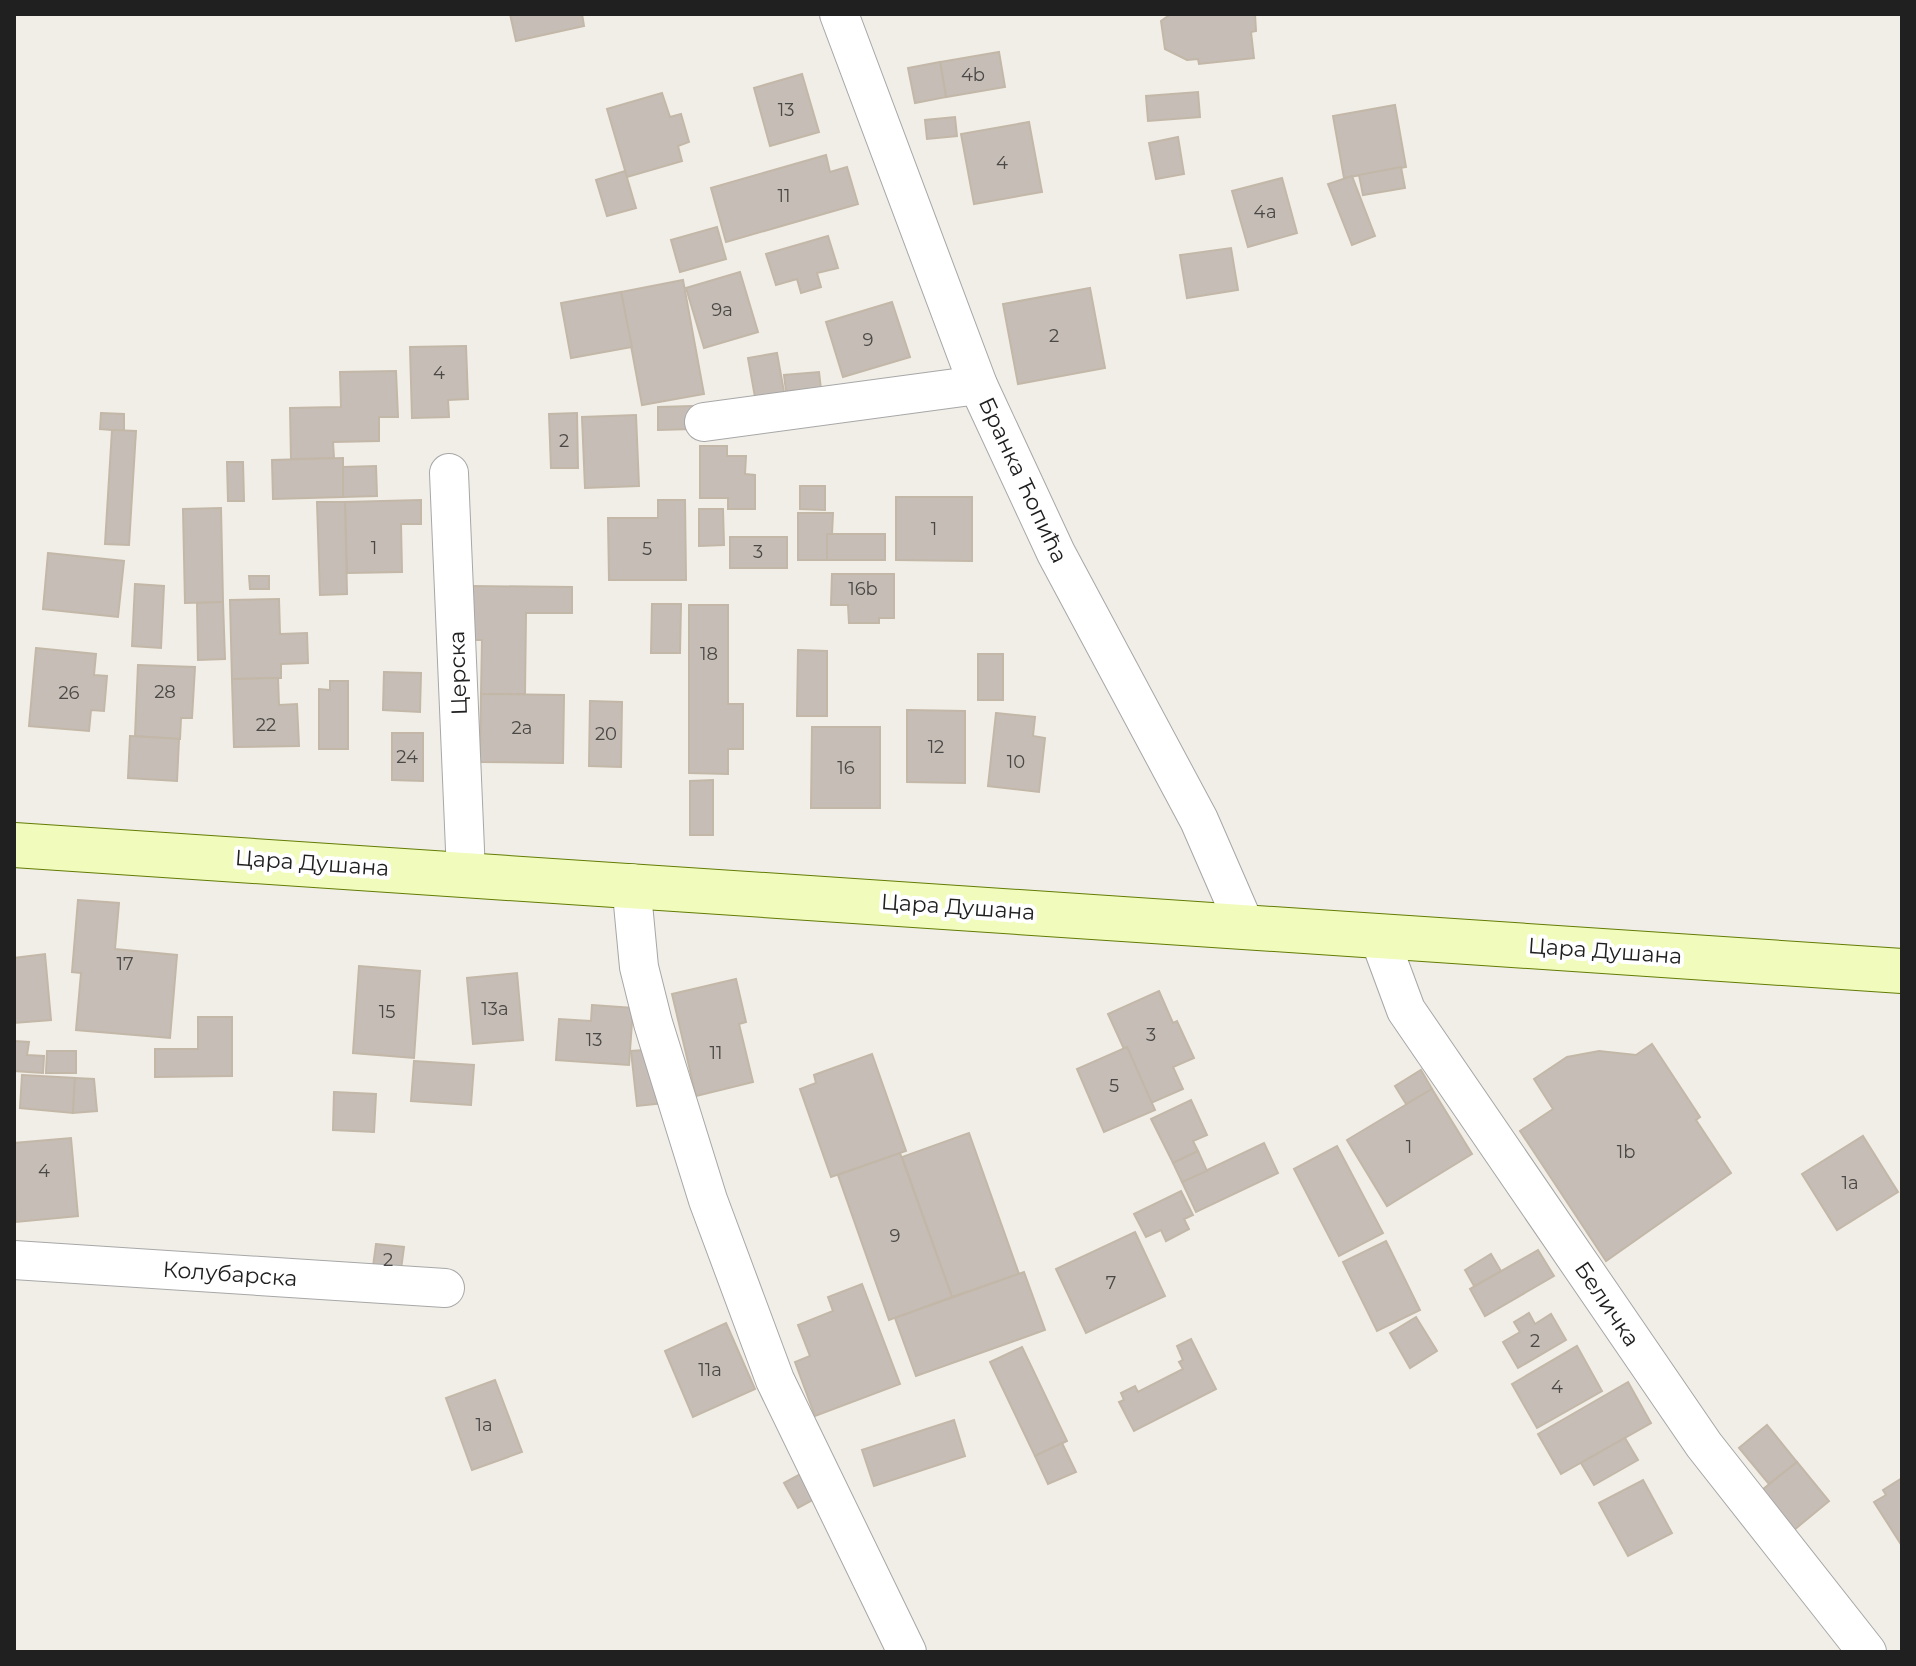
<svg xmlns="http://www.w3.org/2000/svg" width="1916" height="1666" viewBox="0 0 1916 1666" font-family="Montserrat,sans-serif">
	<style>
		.building { fill: #c6beb6; stroke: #c3b7a8; stroke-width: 2 }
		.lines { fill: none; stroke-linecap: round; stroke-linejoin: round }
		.street-casing { stroke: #a7a7a7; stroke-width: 40 }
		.secondary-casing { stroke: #627c03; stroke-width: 46 }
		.street { stroke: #fff; stroke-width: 38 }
		.secondary { stroke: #f1fbbb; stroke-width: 44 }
		.labels { text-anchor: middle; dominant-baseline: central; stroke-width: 8; stroke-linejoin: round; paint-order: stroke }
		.number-label { font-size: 18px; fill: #4a4846 }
		.street-label { font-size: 22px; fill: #202020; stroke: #fff }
	</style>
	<rect width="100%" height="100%" fill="#f1eee7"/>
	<g class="building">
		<polygon points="510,14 582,14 584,26 516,41"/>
		<polygon points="1171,14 1255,14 1256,31 1251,32 1254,58 1199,64 1198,59 1187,60 1165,49 1161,21"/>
		<polygon points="999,52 1005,87 946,97 940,62"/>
		<polygon points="940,62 946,97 915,103 908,68"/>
		<polygon points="802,74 819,132 770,146 754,88"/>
		<polygon points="1198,92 1200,117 1148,121 1146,96"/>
		<polygon points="662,93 670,117 681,114 689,142 678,146 682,161 627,177 607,109"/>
		<polygon points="1395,105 1406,167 1344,178 1333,116"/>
		<polygon points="955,117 957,136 927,139 925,120"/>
		<polygon points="1029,122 1042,192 974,204 961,134"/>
		<polygon points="1178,137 1184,174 1156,179 1149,143"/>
		<polygon points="826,155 830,172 847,167 858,204 726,242 711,188"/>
		<polygon points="1401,167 1405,188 1363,195 1359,175"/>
		<polygon points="625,171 636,208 607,216 596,180"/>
		<polygon points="1352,176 1375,236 1352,245 1328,184"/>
		<polygon points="1282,178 1297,233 1248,247 1232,191"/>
		<polygon points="717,227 726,259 680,272 671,240"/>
		<polygon points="828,236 838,268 817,273 821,287 801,293 797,279 776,285 766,254"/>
		<polygon points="1231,248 1238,290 1187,298 1180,255"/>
		<polygon points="740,272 758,332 704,348 686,288"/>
		<polygon points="683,280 704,394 642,405 621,292"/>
		<polygon points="1090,288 1105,368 1018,384 1003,304"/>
		<polygon points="621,292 632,347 571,358 561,303"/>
		<polygon points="892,302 910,357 843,377 826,322"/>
		<polygon points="466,346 468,399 448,400 449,417 412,418 410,347"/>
		<polygon points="777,353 784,392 755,397 748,358"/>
		<polygon points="396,371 398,417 379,417 379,441 333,442 334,458 291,459 290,408 341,407 340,372"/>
		<polygon points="819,372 821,389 786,391 784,375"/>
		<polygon points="692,406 693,429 658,430 658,407"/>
		<polygon points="101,413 124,414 124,431 100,429"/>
		<polygon points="577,413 578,468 551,468 549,414"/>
		<polygon points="636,415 639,486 585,488 582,417"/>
		<polygon points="112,430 136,431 129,545 105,544"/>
		<polygon points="700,446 727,446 727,456 746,456 745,474 755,475 755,509 728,509 728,498 700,498"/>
		<polygon points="343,458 343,497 273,499 272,460"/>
		<polygon points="227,462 243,462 244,501 228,501"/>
		<polygon points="376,466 377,496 343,497 343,467"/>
		<polygon points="800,486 825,486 825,510 800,509"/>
		<polygon points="896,497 972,497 972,561 896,560"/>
		<polygon points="421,500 421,524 401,524 402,572 347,573 345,502"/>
		<polygon points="658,500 685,500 686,580 609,580 608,518 658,518"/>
		<polygon points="317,502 345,502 347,594 320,595"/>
		<polygon points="221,508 223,602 185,603 183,509"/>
		<polygon points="699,509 723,509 724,545 699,546"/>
		<polygon points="798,513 833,513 832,534 827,534 827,560 798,560"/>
		<rect x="827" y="534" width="58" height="26"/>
		<rect x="730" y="537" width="57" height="31"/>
		<polygon points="48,553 124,561 118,617 43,609"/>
		<polygon points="832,574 894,574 894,618 879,618 879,623 849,623 848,605 831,605"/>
		<polygon points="249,576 269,576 269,589 250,589"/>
		<polygon points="135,584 164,586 161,648 132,646"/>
		<polygon points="471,586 572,587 572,613 526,613 525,694 481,694 482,640 471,640"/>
		<polygon points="279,599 280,634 307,633 308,663 281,664 281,678 232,679 230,600"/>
		<polygon points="223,602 225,659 198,660 197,603"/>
		<polygon points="652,604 681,604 680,653 651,653"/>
		<polygon points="689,605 728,605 728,704 743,704 743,749 728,749 728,774 689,773"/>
		<polygon points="36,648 96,654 94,675 107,676 104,711 91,710 89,731 29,726"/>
		<polygon points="798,650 827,651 827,716 797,716"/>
		<rect x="978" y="654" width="25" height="46"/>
		<polygon points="138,665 195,667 192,718 181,718 180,739 135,736"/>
		<polygon points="384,672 421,673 420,712 383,710"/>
		<polygon points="278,678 279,705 297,704 299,746 234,747 232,679"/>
		<polygon points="330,681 348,681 348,749 319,749 319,689 330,690"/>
		<polygon points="481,694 564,695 563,763 480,762"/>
		<polygon points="590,701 622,702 621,767 589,766"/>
		<polygon points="907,710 965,711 965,783 907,782"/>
		<polygon points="996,713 1035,717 1033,736 1045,738 1039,792 988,786"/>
		<polygon points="812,727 880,727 880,808 811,808"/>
		<polygon points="392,733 423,733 423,781 392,780"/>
		<polygon points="130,736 179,739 177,781 128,778"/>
		<polygon points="713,780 713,835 690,835 690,781"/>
		<polygon points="78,900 119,903 115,949 177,955 170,1038 76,1030 81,973 72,972"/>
		<polygon points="45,954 51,1020 14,1023 14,958"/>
		<polygon points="359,966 420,971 414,1058 353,1053"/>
		<polygon points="517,973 523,1040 473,1044 467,978"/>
		<polygon points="736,979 746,1022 739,1024 753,1082 696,1096 672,994"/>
		<polygon points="1159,991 1173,1023 1177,1021 1194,1058 1173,1067 1183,1089 1151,1103 1127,1047 1124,1049 1108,1014"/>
		<polygon points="592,1005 633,1008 629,1065 556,1060 559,1019 591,1021"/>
		<polygon points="198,1017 232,1017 232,1076 155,1077 155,1049 198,1049"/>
		<polygon points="14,1041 29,1042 27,1055 44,1056 43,1073 14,1071"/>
		<polygon points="1652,1044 1700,1117 1696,1120 1731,1173 1606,1261 1520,1131 1553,1109 1534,1079 1567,1057 1599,1051 1636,1055"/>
		<polygon points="1127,1047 1155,1110 1104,1132 1077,1069"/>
		<polygon points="658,1049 664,1103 637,1106 631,1051"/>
		<polygon points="47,1051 76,1051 76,1073 46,1073"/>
		<polygon points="872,1054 906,1151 831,1177 800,1089 816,1083 814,1075"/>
		<polygon points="414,1061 474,1065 471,1105 411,1101"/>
		<polygon points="1421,1070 1432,1089 1406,1104 1395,1086"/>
		<polygon points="22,1075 75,1078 73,1113 20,1108"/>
		<polygon points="75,1078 94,1079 97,1111 73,1113"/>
		<polygon points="1432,1089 1472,1154 1387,1206 1347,1140"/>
		<polygon points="334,1092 376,1094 374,1132 333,1130"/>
		<polygon points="1191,1100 1207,1135 1193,1141 1198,1151 1173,1163 1151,1119"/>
		<polygon points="969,1133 1019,1274 952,1297 902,1157"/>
		<polygon points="1863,1136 1898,1192 1837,1230 1802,1174"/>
		<polygon points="71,1138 78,1216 16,1222 14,1143"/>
		<polygon points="1264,1143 1278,1173 1196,1212 1182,1182"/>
		<polygon points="1337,1146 1383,1233 1339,1256 1294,1169"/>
		<polygon points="1198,1151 1207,1171 1182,1182 1173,1163"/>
		<polygon points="900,1153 952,1297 889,1320 838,1175"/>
		<polygon points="1181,1191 1193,1215 1184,1219 1189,1229 1166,1241 1161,1230 1146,1237 1134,1214"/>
		<polygon points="1135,1232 1165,1296 1086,1333 1056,1269"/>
		<polygon points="1386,1241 1420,1310 1377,1331 1343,1262"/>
		<polygon points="376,1244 404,1247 400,1277 372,1274"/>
		<polygon points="1538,1250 1554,1276 1485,1316 1470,1289"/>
		<polygon points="1491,1254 1501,1271 1474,1286 1465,1270"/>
		<polygon points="1024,1272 1045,1330 916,1376 895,1318"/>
		<polygon points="862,1284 900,1384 815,1416 795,1362 810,1356 798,1325 833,1311 828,1297"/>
		<polygon points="1529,1313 1535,1324 1551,1314 1566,1340 1518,1368 1503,1342 1520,1332 1514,1322"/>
		<polygon points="1416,1317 1437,1351 1410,1368 1390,1333"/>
		<polygon points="726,1323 755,1389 693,1417 665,1351"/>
		<polygon points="1191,1339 1216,1389 1134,1431 1119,1402 1124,1400 1121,1393 1135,1386 1138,1392 1183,1369 1179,1362 1183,1360 1177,1346"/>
		<polygon points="1577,1346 1602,1391 1537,1428 1512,1384"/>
		<polygon points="1022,1347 1067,1441 1035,1456 990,1362"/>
		<polygon points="495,1380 522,1452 472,1470 446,1398"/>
		<polygon points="1628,1382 1651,1423 1561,1474 1538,1434"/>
		<polygon points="954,1420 965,1456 874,1486 862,1450"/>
		<polygon points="1767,1425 1797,1462 1769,1484 1739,1448"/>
		<polygon points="1625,1438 1638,1460 1594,1485 1581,1463"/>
		<polygon points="1062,1443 1076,1472 1048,1484 1035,1456"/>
		<polygon points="1797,1462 1829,1501 1794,1530 1762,1490"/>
		<polygon points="804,1472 818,1497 798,1508 784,1483"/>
		<polygon points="1902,1478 1902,1546 1874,1502 1886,1495 1883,1490"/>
		<polygon points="1643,1480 1672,1533 1628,1556 1599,1503"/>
	</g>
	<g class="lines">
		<defs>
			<g id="street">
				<polyline points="839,14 978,385 1056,553 1199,820 1246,928"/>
				<polyline points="704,422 978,385"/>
				<polyline points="449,473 466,873"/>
				<polyline points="631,883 639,967 653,1023 708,1200 775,1380 907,1652"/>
				<polyline points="1379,937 1406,1010 1704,1445 1867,1652"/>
				<polyline points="14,1260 445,1288"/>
			</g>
			<path id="secondary" d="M14,845C644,884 1273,930 1902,971"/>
		</defs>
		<use href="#street" class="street-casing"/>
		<use href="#secondary" class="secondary-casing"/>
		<use href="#street" class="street"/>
		<use href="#secondary" class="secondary"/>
	</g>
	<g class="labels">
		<g class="number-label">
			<text x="973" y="75">4b</text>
			<text x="786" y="110">13</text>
			<text x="1002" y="163">4</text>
			<text x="784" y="196">11</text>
			<text x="1265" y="212">4a</text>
			<text x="722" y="310">9a</text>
			<text x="1054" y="336">2</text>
			<text x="868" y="340">9</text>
			<text x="439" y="373">4</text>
			<text x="564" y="441">2</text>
			<text x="934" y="529">1</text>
			<text x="374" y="548">1</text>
			<text x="647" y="549">5</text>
			<text x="758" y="552">3</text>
			<text x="863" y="589">16b</text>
			<text x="709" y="654">18</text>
			<text x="165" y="692">28</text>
			<text x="69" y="693">26</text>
			<text x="266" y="725">22</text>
			<text x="522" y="728">2a</text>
			<text x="606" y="734">20</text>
			<text x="936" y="747">12</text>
			<text x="407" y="757">24</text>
			<text x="1016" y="762">10</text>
			<text x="846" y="768">16</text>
			<text x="125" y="964">17</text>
			<text x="495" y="1009">13a</text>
			<text x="387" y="1012">15</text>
			<text x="1151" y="1035">3</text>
			<text x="594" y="1040">13</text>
			<text x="716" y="1053">11</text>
			<text x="1114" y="1086">5</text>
			<text x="1409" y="1147">1</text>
			<text x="1626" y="1152">1b</text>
			<text x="44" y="1171">4</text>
			<text x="1850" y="1183">1a</text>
			<text x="895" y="1236">9</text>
			<text x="388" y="1260">2</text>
			<text x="1111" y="1283">7</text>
			<text x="1535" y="1341">2</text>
			<text x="710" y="1370">11a</text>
			<text x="1557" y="1387">4</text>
			<text x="484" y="1425">1a</text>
		</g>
		<g class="street-label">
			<text transform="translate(1023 480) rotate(65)">Бранка Ћопића</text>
			<text transform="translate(458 673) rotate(-92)">Церска</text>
			<text transform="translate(312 863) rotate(4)">Цара Душана</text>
			<text transform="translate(958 907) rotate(4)">Цара Душана</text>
			<text transform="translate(1605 951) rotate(4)">Цара Душана</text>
			<text transform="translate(230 1274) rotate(4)">Колубарска</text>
			<text transform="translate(1607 1304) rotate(56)">Беличка</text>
		</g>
	</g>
	<rect width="1916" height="1666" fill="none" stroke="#202020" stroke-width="32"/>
</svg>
